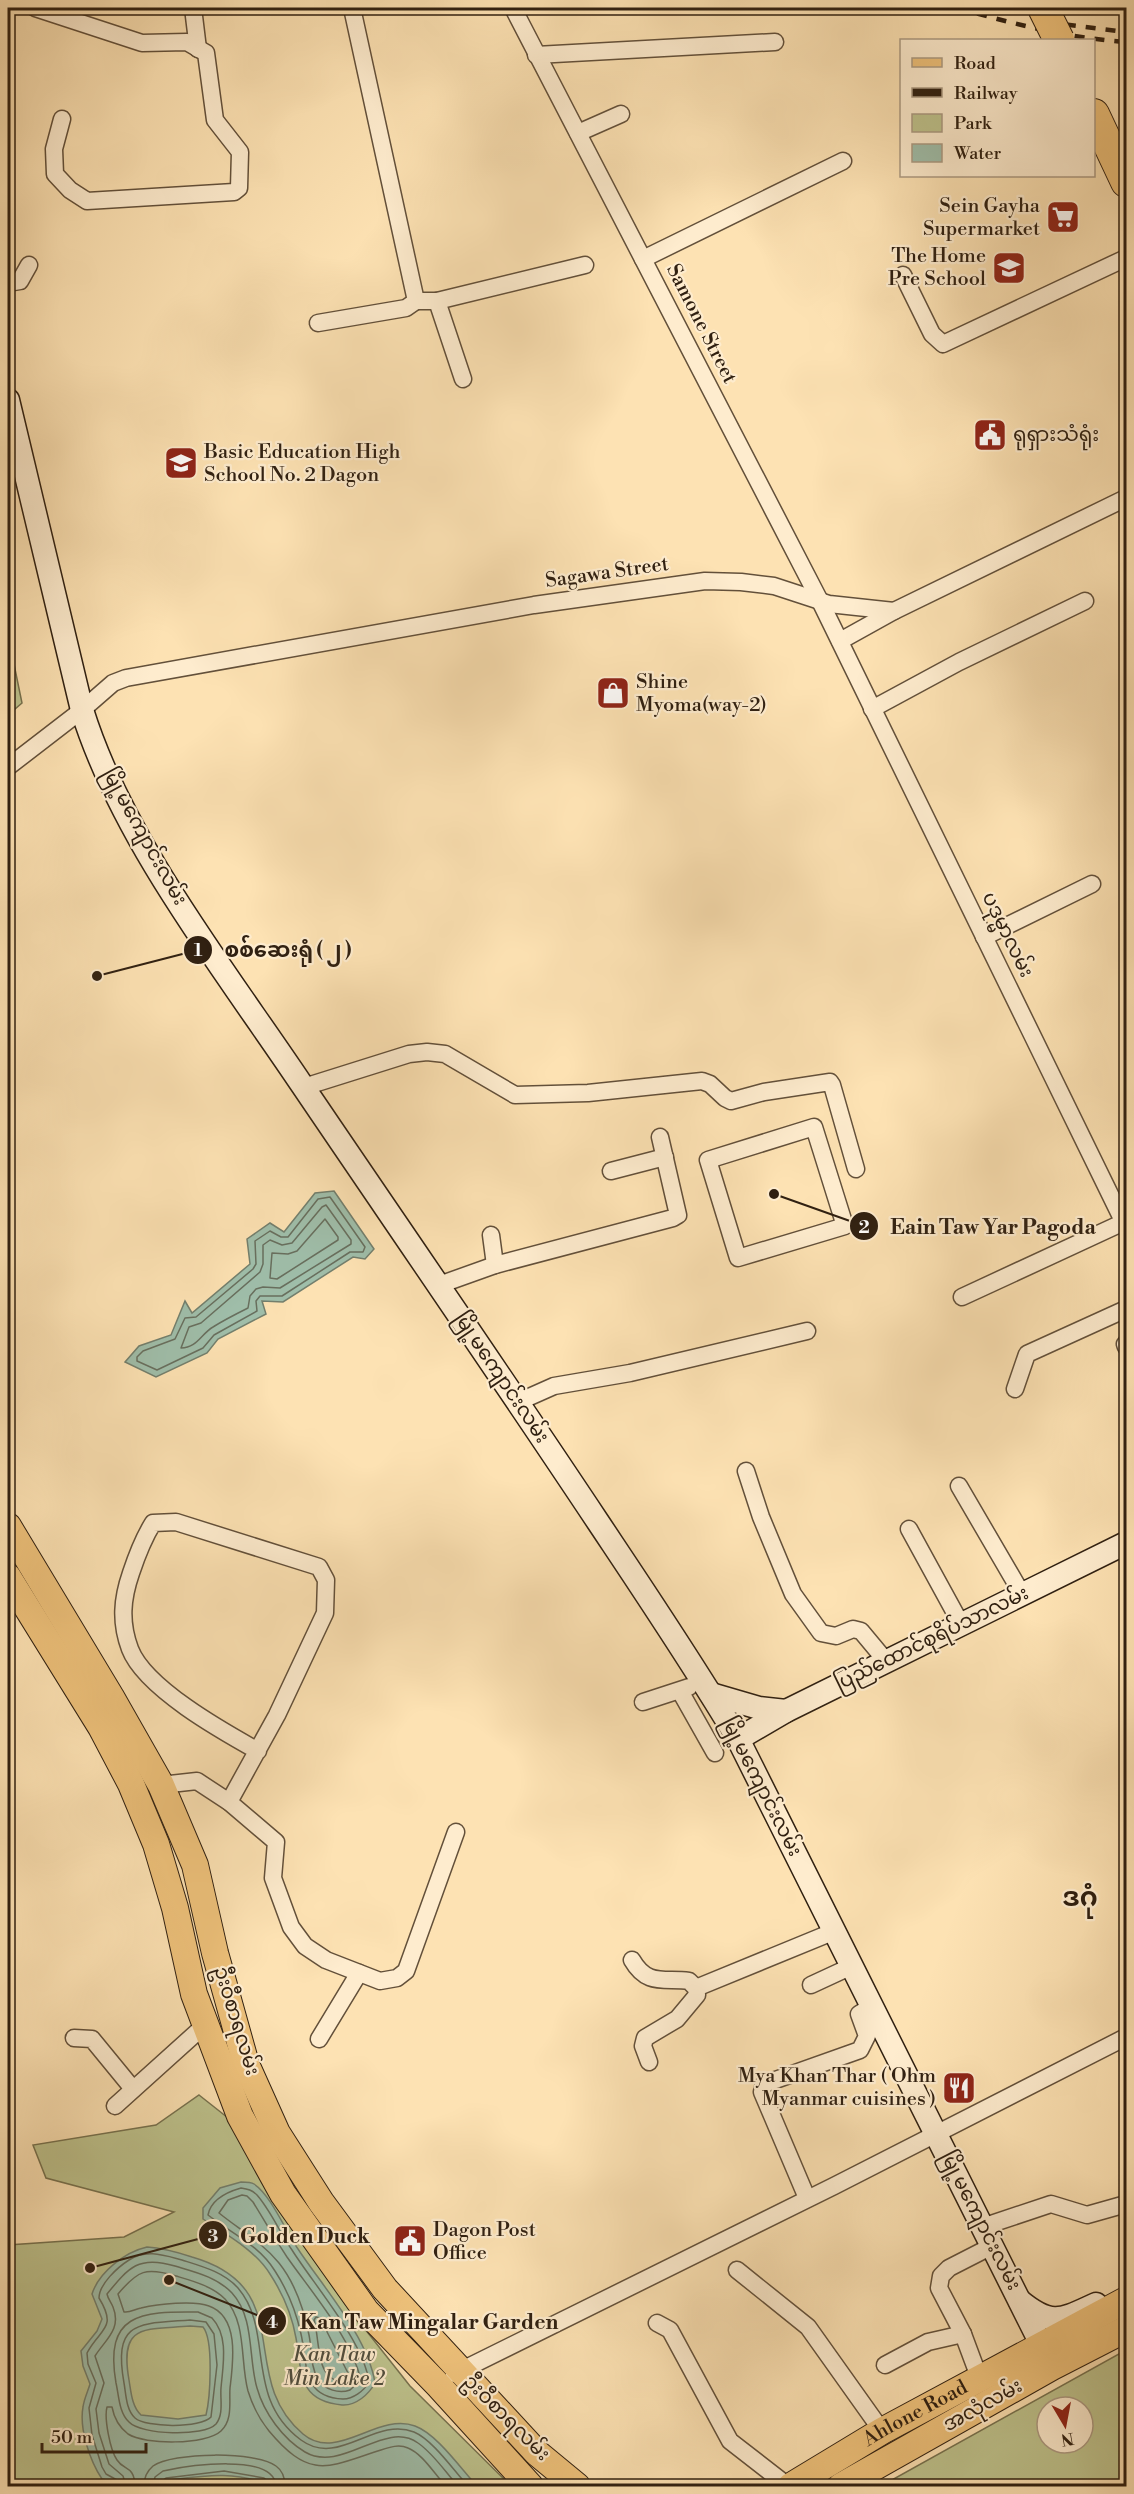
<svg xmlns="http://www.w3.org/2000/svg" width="1134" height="2494" viewBox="0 0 1134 2494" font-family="'Libre Bodoni','Noto Sans Myanmar',serif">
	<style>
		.green { fill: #bec38d; stroke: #77724f; stroke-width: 1.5; fill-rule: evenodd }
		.water { fill: #9fbeaa; stroke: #737f6d; stroke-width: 1.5; fill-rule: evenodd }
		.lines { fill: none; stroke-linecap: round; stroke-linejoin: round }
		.shore { stroke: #686f5e; stroke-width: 1.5 }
		.street-casing { stroke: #63503a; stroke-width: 19 }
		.secondary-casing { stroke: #302011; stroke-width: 25 }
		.primary-casing { stroke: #302011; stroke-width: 28 }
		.highway-casing { stroke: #302011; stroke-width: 32 }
		.street { stroke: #feecce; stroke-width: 16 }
		.secondary { stroke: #feecce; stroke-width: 22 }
		.primary { stroke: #eec17a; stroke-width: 26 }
		.highway { stroke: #eec17a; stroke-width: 30 }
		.rail { stroke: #302011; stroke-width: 4.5; stroke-dasharray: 10 10; stroke-linecap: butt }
		.highway-bridge-casing { stroke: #302011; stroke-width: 32; stroke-linecap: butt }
		.highway-bridge { stroke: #eec17a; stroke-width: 30 }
		.labels { text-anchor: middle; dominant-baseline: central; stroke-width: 4.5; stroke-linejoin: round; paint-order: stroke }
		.poi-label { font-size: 20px; fill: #302011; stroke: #feecce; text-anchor: start }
		.street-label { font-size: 20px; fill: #302011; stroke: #feecce }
		.water-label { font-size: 21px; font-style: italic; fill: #514f3f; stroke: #feecce }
		.district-label { font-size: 26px; font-weight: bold; fill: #302011; stroke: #feecce }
		.leader { fill: none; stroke: #302011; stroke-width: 2 }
		.callout-dot { fill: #302011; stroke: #feecce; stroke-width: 2 }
		.mark-label { font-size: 18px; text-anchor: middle; font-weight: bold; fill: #fff }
		.callout-label { font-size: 21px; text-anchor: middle; font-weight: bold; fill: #302011; stroke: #feecce; stroke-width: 4.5; stroke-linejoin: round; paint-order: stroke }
	</style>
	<rect width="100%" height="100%" fill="#fde2b3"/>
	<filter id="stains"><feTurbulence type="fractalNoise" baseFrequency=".00333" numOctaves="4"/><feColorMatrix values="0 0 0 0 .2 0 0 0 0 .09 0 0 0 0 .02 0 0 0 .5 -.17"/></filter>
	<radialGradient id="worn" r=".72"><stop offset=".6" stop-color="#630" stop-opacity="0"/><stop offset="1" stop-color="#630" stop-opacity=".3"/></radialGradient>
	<g class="green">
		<polygon points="8,635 22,703 8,715"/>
		<polygon points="199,2095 242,2129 353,2314 410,2386 511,2486 8,2486 8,2245 124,2237 174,2212 46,2178 33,2145 156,2125"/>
		<path d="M1126,2350V2486H881ZM1047,2407H1083V2443H1047Z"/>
	</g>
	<g class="water">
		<polygon points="334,1191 374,1249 365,1259 353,1257 283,1302 262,1301 266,1314 218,1339 207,1353 156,1377 125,1362 139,1346 171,1335 185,1301 192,1313 250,1264 247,1239 270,1223 284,1232 315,1193"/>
		<path d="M241,2182C245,2182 251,2182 254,2184C271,2195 286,2232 298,2249C323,2287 368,2337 375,2383C369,2394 356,2406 342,2405C298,2401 302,2373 296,2338C292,2315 283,2294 270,2274C255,2250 227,2235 203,2219V2208L220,2188Z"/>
		<path d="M147,2247C163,2248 177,2252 192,2257C300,2288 235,2377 303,2434C337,2463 377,2412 415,2426C437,2434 461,2469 477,2486H269C215,2459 155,2494 102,2479C90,2461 79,2429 83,2407C84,2399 88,2391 90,2384L83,2366L81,2351L97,2331L102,2319L92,2294C99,2272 125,2252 147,2247ZM190,2326L203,2327C214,2340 210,2399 206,2415L178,2419L141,2415C132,2407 131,2392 129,2380C119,2323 144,2330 190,2326Z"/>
	</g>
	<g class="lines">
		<g class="shore">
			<polygon points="330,1197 365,1247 363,1252 350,1252 282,1296 260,1296 256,1301 257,1311 214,1335 203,1348 157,1370 137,1361 137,1357 143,1351 175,1339 185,1318 196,1317 253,1269 256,1264 255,1241 270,1231 281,1237 288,1237 318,1199"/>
			<path d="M326,1205L351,1240V1244L280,1288L263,1287L256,1289L250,1296L248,1308C236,1314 224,1320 213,1327C201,1334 197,1348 181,1348L189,1327L201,1323L260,1272L263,1264V1245L270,1240L282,1245L292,1243L322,1207Z"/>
			<polygon points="325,1219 338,1237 338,1240 277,1279 270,1278 272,1253 288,1254 297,1251"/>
			<path d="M241,2188C248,2189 252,2190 257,2195C271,2211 280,2233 292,2250C314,2285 364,2342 369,2382C364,2391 353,2399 343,2399C301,2397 308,2364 301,2334C296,2311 288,2291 275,2271C259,2245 231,2233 208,2215C211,2199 227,2192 241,2188Z"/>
			<path d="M242,2195L247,2196L253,2202C264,2220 275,2239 287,2257C313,2294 350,2336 361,2380L350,2390C339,2394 325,2390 318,2379C310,2366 312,2349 309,2335C304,2310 295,2283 279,2263C262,2242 240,2230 219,2213L228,2200Z"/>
			<path d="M198,2312L212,2318C229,2336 223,2365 221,2388C220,2399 224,2414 216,2424C204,2437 141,2435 129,2422C119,2413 119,2396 116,2383C104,2314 140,2311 198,2312Z"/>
			<path d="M316,2317L320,2318L350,2377L346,2382C314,2382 321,2343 314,2320Z"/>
			<path d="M190,2320L206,2322L214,2334L217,2365L211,2417C201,2428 146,2428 135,2418C126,2410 126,2394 124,2383C113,2320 138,2324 190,2320Z"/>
			<path d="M118,2486L117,2480L106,2474L102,2467L92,2435L89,2408L96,2383L88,2364L87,2353C100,2328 118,2329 99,2298C99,2284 118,2267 129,2260C146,2249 163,2255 182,2260C201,2266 224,2272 238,2288C275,2331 243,2397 301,2440C339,2468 375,2416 414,2432C433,2440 454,2471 468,2486"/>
			<path d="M126,2486L123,2476L109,2464L99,2433L96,2409L104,2383L95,2356C105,2340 122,2329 113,2307C111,2302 108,2299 107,2294C129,2267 139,2255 175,2266C195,2272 217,2277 232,2293C255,2318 248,2358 257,2388C264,2413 283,2439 305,2452C342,2474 385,2419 418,2443C434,2454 446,2473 458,2486"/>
			<path d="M135,2486C134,2465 124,2471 117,2460C110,2450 104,2418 107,2407H112C114,2418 119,2427 128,2434C145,2445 206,2445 221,2431C233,2420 229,2402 230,2388C233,2363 240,2317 209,2306C194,2300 158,2304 141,2308C135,2309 130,2313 124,2312L118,2294C138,2270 146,2267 176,2276C193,2281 212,2286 225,2299C247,2322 240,2362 248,2391C252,2404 260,2420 269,2431C311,2481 328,2467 381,2450C390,2447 399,2444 408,2448C423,2454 435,2475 446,2486"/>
			<path d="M144,2486C144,2478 147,2471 153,2466C172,2452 257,2451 276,2466C283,2471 285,2478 285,2486"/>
			<path d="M153,2486L155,2477L163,2471C186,2466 274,2452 276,2486"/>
			<polyline points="161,2486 162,2481 166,2478 224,2471 264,2478 268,2481 269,2486"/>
		</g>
		<defs>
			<g id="street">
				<polyline points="35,8 142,43 187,42 206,53 215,120 240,152 239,188 234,192 87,201 70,190 55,174 54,149 62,119"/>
				<polyline points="193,8 198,49"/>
				<polyline points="352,8 416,301 437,301 463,379"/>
				<polyline points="513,8 820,601 1126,1227"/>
				<polyline points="536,55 775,42"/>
				<polyline points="578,133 621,114"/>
				<polyline points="643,259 843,161"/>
				<polyline points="903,275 932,334 943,344 1126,258"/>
				<polyline points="8,283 20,281 29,265"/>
				<polyline points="437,301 585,265"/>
				<polyline points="318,323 406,308 416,301"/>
				<polyline points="840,641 894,611 1126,498"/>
				<polyline points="872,709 959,662 1085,601"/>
				<polyline points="8,767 82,710 113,683 126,678 534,605 705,581 741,582 774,586 829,604 894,611"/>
				<polyline points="984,937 1092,884"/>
				<polyline points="304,1087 409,1054 427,1052 445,1054 515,1095 588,1093 702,1081 710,1084 725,1098 731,1101 764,1092 830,1082 832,1085 856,1169"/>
				<polygon points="814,1127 845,1226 738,1258 708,1160"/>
				<polyline points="611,1171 665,1157"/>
				<polyline points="491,1235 495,1265"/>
				<polyline points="439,1285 495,1265 673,1218 678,1215 660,1137"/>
				<polyline points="962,1297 1124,1222"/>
				<polyline points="1125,1344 1126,1347"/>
				<polyline points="1015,1389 1027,1354 1126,1309"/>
				<polyline points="518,1402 554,1386 630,1373 807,1331"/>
				<polyline points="746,1471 761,1517 793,1594 821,1633 836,1636 853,1629 861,1631 886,1661"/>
				<polyline points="959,1486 1022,1594"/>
				<polyline points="909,1529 961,1624"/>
				<polyline points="680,1691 715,1753"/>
				<polyline points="643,1702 689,1687"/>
				<polyline points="161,1785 197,1781 229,1802 276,1842 273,1878 291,1927 305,1946 326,1960 380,1981 397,1978 406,1971 456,1832"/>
				<path d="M229,1802L277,1715L325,1613L326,1580L319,1567L176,1522L153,1523C143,1539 137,1555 131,1573C122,1599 120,1622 130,1649C145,1688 222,1731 258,1751"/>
				<path d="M632,1960C647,1986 663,1978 689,1981L696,1988L697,1995L677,2019L645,2038L643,2046L649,2062"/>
				<polyline points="811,1985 852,1966"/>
				<polyline points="696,1988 835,1931"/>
				<polyline points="74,2038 92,2039 133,2089"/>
				<polyline points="319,2039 359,1973"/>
				<polyline points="115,2106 206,2024"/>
				<polyline points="807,2198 762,2092 764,2084 860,2050 867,2036 859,2014 872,2006"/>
				<polyline points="982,2227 1051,2204 1087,2215 1126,2204"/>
				<polyline points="737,2270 808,2327 882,2431"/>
				<polyline points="657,2323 670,2330 730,2441 788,2486"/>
				<polyline points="885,2365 928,2342 963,2334"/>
				<polyline points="454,2374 834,2186 1126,2037"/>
				<polyline points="979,2377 963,2334 939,2288 941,2276 949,2268 992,2246"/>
			</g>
			<g id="secondary">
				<path d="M8,400L82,710C123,842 225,970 302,1085C401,1231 501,1376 598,1522C646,1594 694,1665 738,1739L1049,2360"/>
				<polyline points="711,1694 759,1708 786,1711"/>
				<polyline points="738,1739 786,1711 1126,1543"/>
				<path d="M1020,2301C1052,2327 1061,2320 1096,2304"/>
			</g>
			<g id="primary">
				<polyline points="8,1526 111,1697 161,1785 195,1865 215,1953 246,2064 277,2133 321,2202 385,2289 537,2453 577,2486"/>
				<polyline points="8,1577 101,1727 131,1784 156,1844 175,1908 194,1994 240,2116 283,2194 366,2311 439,2386 530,2486"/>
				<path id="s1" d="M791,2486L882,2431L1126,2300"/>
				<polyline points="841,2486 1052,2367 1126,2329"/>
			</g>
			<polyline id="highway" points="1094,114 1126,182"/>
		</defs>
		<use href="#street" class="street-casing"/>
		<use href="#secondary" class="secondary-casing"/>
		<use href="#primary" class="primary-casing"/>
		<use href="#highway" class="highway-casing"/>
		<use href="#street" class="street"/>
		<use href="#secondary" class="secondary"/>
		<use href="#primary" class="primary"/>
		<use href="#highway" class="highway"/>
		<g class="rail">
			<path d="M958,8C1013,24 1069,38 1126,42"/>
			<polyline points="1046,22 1126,32"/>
		</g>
		<defs>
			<polyline id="highway-bridge" points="1043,8 1059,40"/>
		</defs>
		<use href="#highway-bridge" class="highway-bridge-casing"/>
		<use href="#highway-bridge" class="highway-bridge"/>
	</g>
	<defs>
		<symbol id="supermarket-square" viewBox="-11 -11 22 22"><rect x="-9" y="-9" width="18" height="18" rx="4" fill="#8f2418" stroke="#feecce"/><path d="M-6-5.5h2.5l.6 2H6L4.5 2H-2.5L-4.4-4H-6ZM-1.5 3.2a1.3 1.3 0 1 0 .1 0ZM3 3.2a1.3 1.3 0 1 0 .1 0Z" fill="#fff"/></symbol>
		<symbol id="school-square" viewBox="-11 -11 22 22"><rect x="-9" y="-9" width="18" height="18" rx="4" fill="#8f2418" stroke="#feecce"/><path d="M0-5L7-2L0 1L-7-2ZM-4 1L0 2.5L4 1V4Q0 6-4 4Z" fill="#fff"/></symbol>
		<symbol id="civic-square" viewBox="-11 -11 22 22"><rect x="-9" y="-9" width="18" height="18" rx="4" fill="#8f2418" stroke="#feecce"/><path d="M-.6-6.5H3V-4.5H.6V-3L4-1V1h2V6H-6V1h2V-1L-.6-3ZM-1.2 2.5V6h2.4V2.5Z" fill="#fff"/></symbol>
		<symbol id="shop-square" viewBox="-11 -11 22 22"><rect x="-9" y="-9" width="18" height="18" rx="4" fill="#8f2418" stroke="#feecce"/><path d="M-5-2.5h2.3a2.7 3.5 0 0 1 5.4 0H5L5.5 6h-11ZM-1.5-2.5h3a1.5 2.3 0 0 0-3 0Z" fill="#fff"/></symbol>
		<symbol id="restaurant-square" viewBox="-11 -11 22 22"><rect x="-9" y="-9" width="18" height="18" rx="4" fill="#8f2418" stroke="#feecce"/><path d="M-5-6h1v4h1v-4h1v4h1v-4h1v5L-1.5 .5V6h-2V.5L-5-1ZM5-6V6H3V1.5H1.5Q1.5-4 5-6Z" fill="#fff"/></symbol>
	</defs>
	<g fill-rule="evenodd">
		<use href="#supermarket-square" x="1044" y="198" width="38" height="38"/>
		<use href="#school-square" x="990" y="249" width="38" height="38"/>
		<use href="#civic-square" x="971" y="416" width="38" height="38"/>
		<use href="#school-square" x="162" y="444" width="38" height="38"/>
		<use href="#shop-square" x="594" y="674" width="38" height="38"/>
		<use href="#restaurant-square" x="940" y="2069" width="38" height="38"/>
		<use href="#civic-square" x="391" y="2222" width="38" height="38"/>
	</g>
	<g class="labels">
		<g class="poi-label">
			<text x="1040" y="206" text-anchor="end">Sein Gayha<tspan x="1040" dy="23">Supermarket</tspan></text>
			<text x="986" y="256" text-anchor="end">The Home<tspan x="986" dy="23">Pre School</tspan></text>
			<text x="1013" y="435">ရုရှားသံရုံး</text>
			<text x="204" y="452">Basic Education High<tspan x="204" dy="23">School No. 2 Dagon</tspan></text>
			<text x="636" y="682">Shine<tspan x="636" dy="23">Myoma(way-2)</tspan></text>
			<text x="936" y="2076" text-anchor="end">Mya Khan Thar ( Ohm<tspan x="936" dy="23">Myanmar cuisines )</tspan></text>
			<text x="433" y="2230">Dagon Post<tspan x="433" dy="23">Office</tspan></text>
		</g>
		<g class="street-label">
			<text transform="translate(701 324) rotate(63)">Samone Street</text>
			<text transform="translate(607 573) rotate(-8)">Sagawa Street</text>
			<text transform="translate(144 837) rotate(61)">မြို့မကျောင်းလမ်း</text>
			<text transform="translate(1007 935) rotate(64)">ပဒုမ္မာလမ်း</text>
			<text transform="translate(501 1378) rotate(56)">မြို့မကျောင်းလမ်း</text>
			<text transform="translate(932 1639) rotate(-26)">ပြည်ထောင်စုရိပ်သာလမ်း</text>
			<text transform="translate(761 1787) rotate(63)">မြို့မကျောင်းလမ်း</text>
			<text transform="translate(236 2021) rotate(73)">ဦးဝီစာရလမ်း</text>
			<text transform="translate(980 2221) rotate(63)">မြို့မကျောင်းလမ်း</text>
			<text transform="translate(983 2406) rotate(-29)">အလုံလမ်း</text>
			<text stroke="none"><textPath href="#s1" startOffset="144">Ahlone Road</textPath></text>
			<text transform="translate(506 2418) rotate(45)">ဦးဝီစာရလမ်း</text>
		</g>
		<g class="water-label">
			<text x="334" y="2355">Kan Taw<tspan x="334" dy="24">Min Lake 2</tspan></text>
		</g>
		<g class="district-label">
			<text x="1080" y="1898">ဒဂုံ</text>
		</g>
	</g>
	<path class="leader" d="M97 976L198 950M774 1194L864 1226M90 2268L213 2235M169 2280L272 2321"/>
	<g class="callout-dot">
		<circle cx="97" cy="976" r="6"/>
		<circle cx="774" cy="1194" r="6"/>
		<circle cx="90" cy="2268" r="6"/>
		<circle cx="169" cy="2280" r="6"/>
		<circle cx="198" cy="950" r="15"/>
		<circle cx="864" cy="1226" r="15"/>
		<circle cx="213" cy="2235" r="15"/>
		<circle cx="272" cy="2321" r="15"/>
	</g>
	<g class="mark-label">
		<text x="198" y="956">1</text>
		<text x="864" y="1233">2</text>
		<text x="213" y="2242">3</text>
		<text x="272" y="2328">4</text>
	</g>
	<g class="callout-label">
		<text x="288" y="957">စစ်ဆေးရုံ ( ၂ )</text>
		<text x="993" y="1234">Eain Taw Yar Pagoda</text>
		<text x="305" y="2243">Golden Duck</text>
		<text x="429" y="2329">Kan Taw Mingalar Garden</text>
	</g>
	<rect width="1134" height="2494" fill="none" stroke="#fde2b3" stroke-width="30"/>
	<rect x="9" y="9" width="1116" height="2476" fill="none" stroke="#302011" stroke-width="3"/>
	<rect x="15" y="15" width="1104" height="2464" fill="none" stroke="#302011" stroke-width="1.5"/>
	<rect x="900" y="39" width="195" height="138" fill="#feecce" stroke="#ac9a82" stroke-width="1.5"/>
	<rect x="912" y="58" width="30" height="9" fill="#eec17a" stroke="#ac9a82" stroke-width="1.5"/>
	<text x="954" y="69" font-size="18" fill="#302011">Road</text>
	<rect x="912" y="88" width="30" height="9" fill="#302011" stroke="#ac9a82" stroke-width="1.5"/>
	<text x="954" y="99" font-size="18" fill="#302011">Railway</text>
	<rect x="912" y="114" width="30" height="18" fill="#bec38d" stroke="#ac9a82" stroke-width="1.5"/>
	<text x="954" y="129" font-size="18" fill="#302011">Park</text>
	<rect x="912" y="144" width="30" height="18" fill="#9fbeaa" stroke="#ac9a82" stroke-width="1.5"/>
	<text x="954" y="159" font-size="18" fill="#302011">Water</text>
	<g transform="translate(1065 2425) rotate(170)"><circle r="28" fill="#feecce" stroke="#ac9a82" stroke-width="1.5"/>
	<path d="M0-4.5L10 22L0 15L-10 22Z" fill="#8f2418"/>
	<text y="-9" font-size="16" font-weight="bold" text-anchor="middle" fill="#302011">N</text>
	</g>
	<path d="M42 2443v9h104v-9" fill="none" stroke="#302011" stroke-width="3"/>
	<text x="51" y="2443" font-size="18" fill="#302011" stroke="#feecce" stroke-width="4.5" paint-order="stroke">50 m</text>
	<rect width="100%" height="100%" filter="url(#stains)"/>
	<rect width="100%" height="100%" fill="url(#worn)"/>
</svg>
